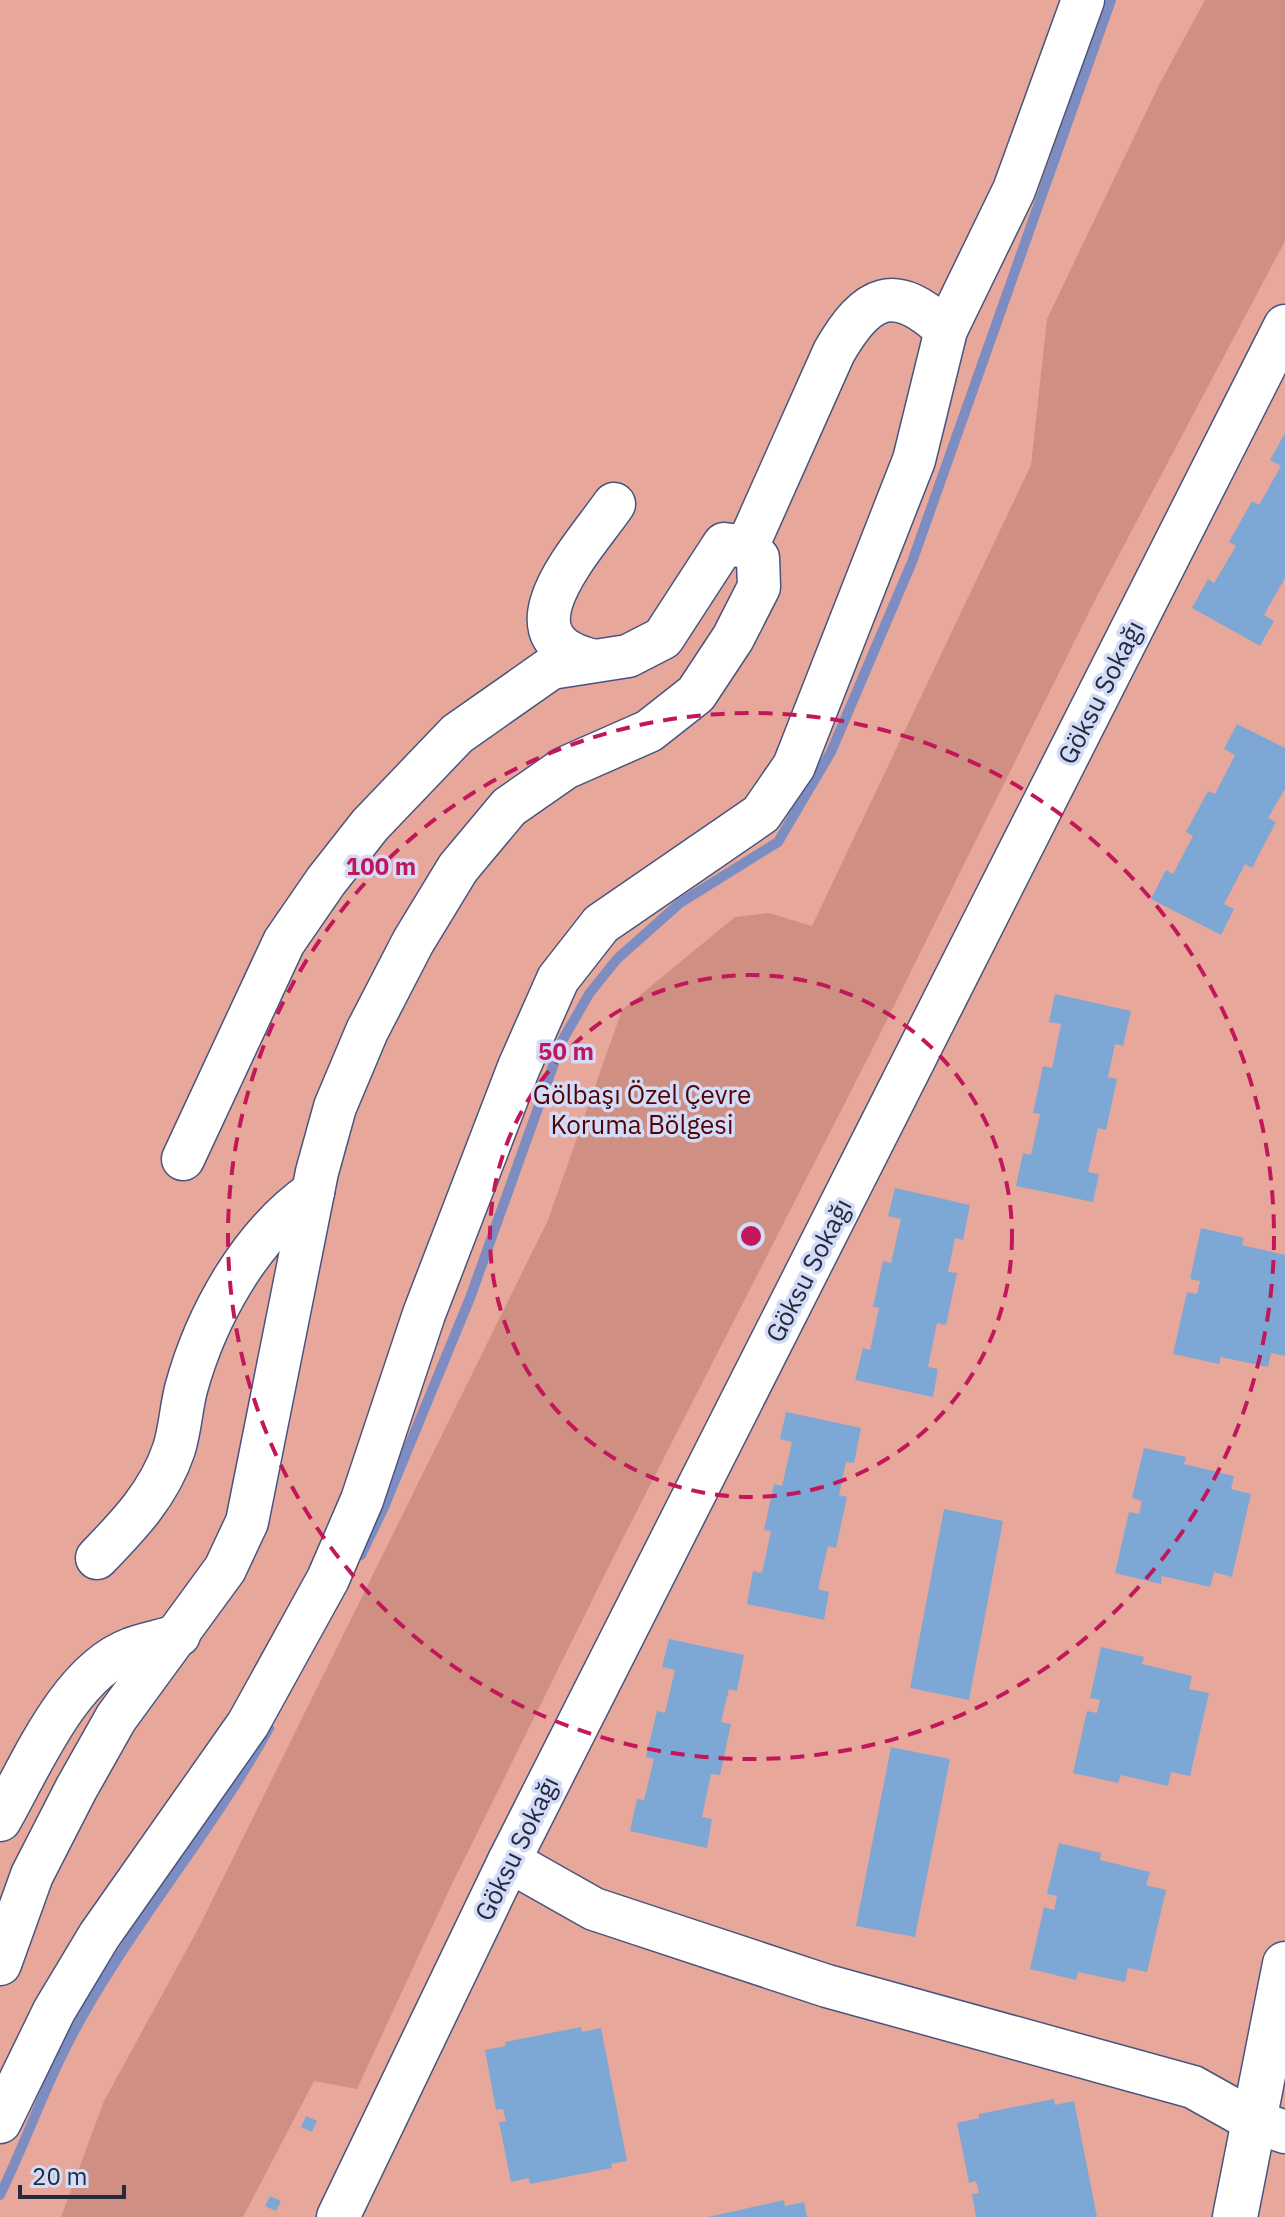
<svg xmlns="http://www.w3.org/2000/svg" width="1285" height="2217" viewBox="0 0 1285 2217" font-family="'IBM Plex Sans',sans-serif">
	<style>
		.green { fill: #e7a89b }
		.forest { fill: #d08f83 }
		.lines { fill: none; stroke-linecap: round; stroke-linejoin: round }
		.stream { stroke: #7d8dc2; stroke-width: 10 }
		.building { fill: #7da7d5 }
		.minor-casing { stroke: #49557e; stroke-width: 45 }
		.tertiary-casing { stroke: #49557e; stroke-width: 47 }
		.minor { stroke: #fff; stroke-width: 42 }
		.tertiary { stroke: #fff; stroke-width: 44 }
		.ring { fill: none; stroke: #c2185b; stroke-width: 4; stroke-dasharray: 14 10 }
		.labels { text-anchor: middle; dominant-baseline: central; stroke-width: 7; stroke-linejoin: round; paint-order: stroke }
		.street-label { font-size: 26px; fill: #252a3d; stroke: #d2dbf8 }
		.park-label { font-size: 26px; fill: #530400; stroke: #d2dbf8 }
		.centre { fill: #c2185b; stroke: #d2dbf8; stroke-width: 4 }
		.ring-label { font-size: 24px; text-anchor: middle; font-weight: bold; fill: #c2185b; stroke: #d2dbf8; stroke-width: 7; stroke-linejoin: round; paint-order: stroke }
	</style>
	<rect width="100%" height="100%" fill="#becdfd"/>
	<rect class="green" x="0" y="0" width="1285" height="2217"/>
	<polygon class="forest" points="1205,0 1285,0 1285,241 1094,602 876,1042 616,1552 450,1888 357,2089 314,2081 243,2217 61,2217 104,2101 198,1929 548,1220 622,1010 735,917 769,913 812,926 1031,465 1047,319 1160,83"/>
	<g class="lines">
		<g class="stream">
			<polyline points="361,1555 384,1507 470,1298 562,1041 589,994 617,959 680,903 778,842 831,752 912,562 1111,0"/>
			<path d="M0,2195C24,2146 42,2094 67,2045C124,1933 209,1838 269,1728"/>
		</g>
	</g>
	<g class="building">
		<polygon points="1285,433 1285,578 1264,615 1274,621 1260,646 1192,608 1208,579 1214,583 1236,546 1229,542 1252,501 1259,505 1281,466 1270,460"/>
		<polygon points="1237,724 1285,748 1285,789 1268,818 1276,822 1252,868 1245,864 1224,904 1234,909 1221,935 1151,899 1166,870 1173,874 1193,836 1186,832 1208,791 1215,794 1235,755 1224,749"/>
		<polygon points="1055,994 1131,1011 1123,1046 1115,1044 1108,1077 1117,1079 1106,1130 1098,1128 1088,1172 1099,1174 1093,1202 1016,1186 1023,1153 1031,1155 1040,1114 1033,1113 1043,1066 1052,1068 1061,1024 1049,1022"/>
		<polygon points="895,1188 970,1205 963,1240 955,1238 948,1272 957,1273 946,1325 937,1323 928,1367 938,1369 933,1397 855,1380 863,1348 870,1350 879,1308 873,1307 883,1261 891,1263 901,1219 888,1216"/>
		<polygon points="1201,1228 1244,1238 1242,1245 1285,1255 1285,1356 1271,1353 1268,1367 1221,1357 1219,1364 1173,1354 1187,1292 1197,1294 1200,1281 1190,1279"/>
		<polygon points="786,1412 861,1428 854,1463 846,1462 839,1495 847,1497 836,1548 828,1546 818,1589 829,1592 824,1620 747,1604 753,1571 762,1573 771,1531 764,1530 774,1484 782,1486 792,1442 780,1439"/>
		<polygon points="1144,1448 1186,1457 1184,1464 1234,1476 1231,1489 1251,1494 1232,1577 1214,1572 1210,1587 1162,1576 1161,1584 1115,1573 1129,1512 1139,1514 1142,1501 1132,1498"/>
		<polygon points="944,1509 1003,1521 969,1700 910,1688"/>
		<polygon points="669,1639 744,1655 737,1691 729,1689 721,1722 731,1724 720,1775 711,1774 702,1817 712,1819 707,1848 630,1831 637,1799 644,1800 654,1759 646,1757 657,1711 665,1713 675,1670 662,1667"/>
		<polygon points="1101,1647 1144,1657 1142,1664 1192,1676 1189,1689 1209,1693 1190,1776 1171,1772 1168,1786 1121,1775 1118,1783 1073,1773 1087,1711 1097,1713 1100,1700 1090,1698"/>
		<polygon points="891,1747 950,1759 915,1937 856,1926"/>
		<polygon points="1059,1843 1101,1853 1100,1860 1150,1872 1146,1885 1166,1890 1147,1972 1128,1968 1125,1982 1078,1972 1076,1980 1030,1969 1044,1907 1054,1910 1057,1896 1047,1894"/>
		<polygon points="581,2027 582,2032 601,2028 627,2161 611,2164 612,2168 530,2184 529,2178 511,2182 499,2122 506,2121 503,2109 496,2110 485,2050 506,2046 505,2042"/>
		<polygon points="1054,2099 1055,2105 1074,2101 1097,2217 976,2217 972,2194 979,2193 976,2181 969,2183 957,2123 979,2118 979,2114"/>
		<polygon points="306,2116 317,2121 312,2132 301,2127"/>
		<polygon points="270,2196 281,2201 276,2211 265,2206"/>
		<polygon points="784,2200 785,2206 804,2202 807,2217 708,2217"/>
	</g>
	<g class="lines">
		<defs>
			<g id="minor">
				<path d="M747,547L834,352C867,295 894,281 946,330"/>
				<path d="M591,660C498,637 583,549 614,504"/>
				<path d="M97,1558C129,1525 159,1494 174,1449C180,1430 181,1409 186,1389C206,1316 250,1236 313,1192"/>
				<path d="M0,1820C31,1766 69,1672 131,1649C146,1643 163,1641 179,1635"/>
				<polyline points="509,1861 594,1909 827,1986 1193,2087 1252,2120 1285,2132"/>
				<polyline points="0,1964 32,1875 76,1789 116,1718 225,1569 247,1522 317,1172 335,1107 367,1031 413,942 458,868 509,807 565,768 649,731 696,694 733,638 759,587 758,558 747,547 724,544 663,638 628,656 551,668 457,734 370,825 326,881 284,942 183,1159"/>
				<polyline points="0,2122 54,2011 99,1936 248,1724 328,1579 362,1500 424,1314 519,1067 558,979 601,924 761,814 794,766 914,460 946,330 1014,190 1083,0"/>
				<polyline points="338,2217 509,1861 1285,326"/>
			</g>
			<polyline id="tertiary" points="1235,2217 1285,1964"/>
		</defs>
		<use href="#minor" class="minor-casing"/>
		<use href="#tertiary" class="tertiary-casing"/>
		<use href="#minor" class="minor"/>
		<use href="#tertiary" class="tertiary"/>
	</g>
	<g class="ring">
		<circle cx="751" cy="1236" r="261"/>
		<circle cx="751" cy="1236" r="523"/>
	</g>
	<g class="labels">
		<g class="street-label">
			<text transform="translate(1100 692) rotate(-63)">Göksu Sokağı</text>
			<text transform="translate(808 1270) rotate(-63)">Göksu Sokağı</text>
			<text transform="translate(516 1848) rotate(-64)">Göksu Sokağı</text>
		</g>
		<g class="park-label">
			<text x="642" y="1094">Gölbaşı Özel Çevre<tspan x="642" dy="30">Koruma Bölgesi</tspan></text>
		</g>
	</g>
	<circle cx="751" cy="1236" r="12" class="centre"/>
	<g class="ring-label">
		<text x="381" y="875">100 m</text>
		<text x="566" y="1060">50 m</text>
	</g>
	<path d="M20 2185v12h104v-12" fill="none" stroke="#252a3d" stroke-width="4"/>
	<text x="32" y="2185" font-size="24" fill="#252a3d" stroke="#d2dbf8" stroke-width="6" paint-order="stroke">20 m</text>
</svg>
